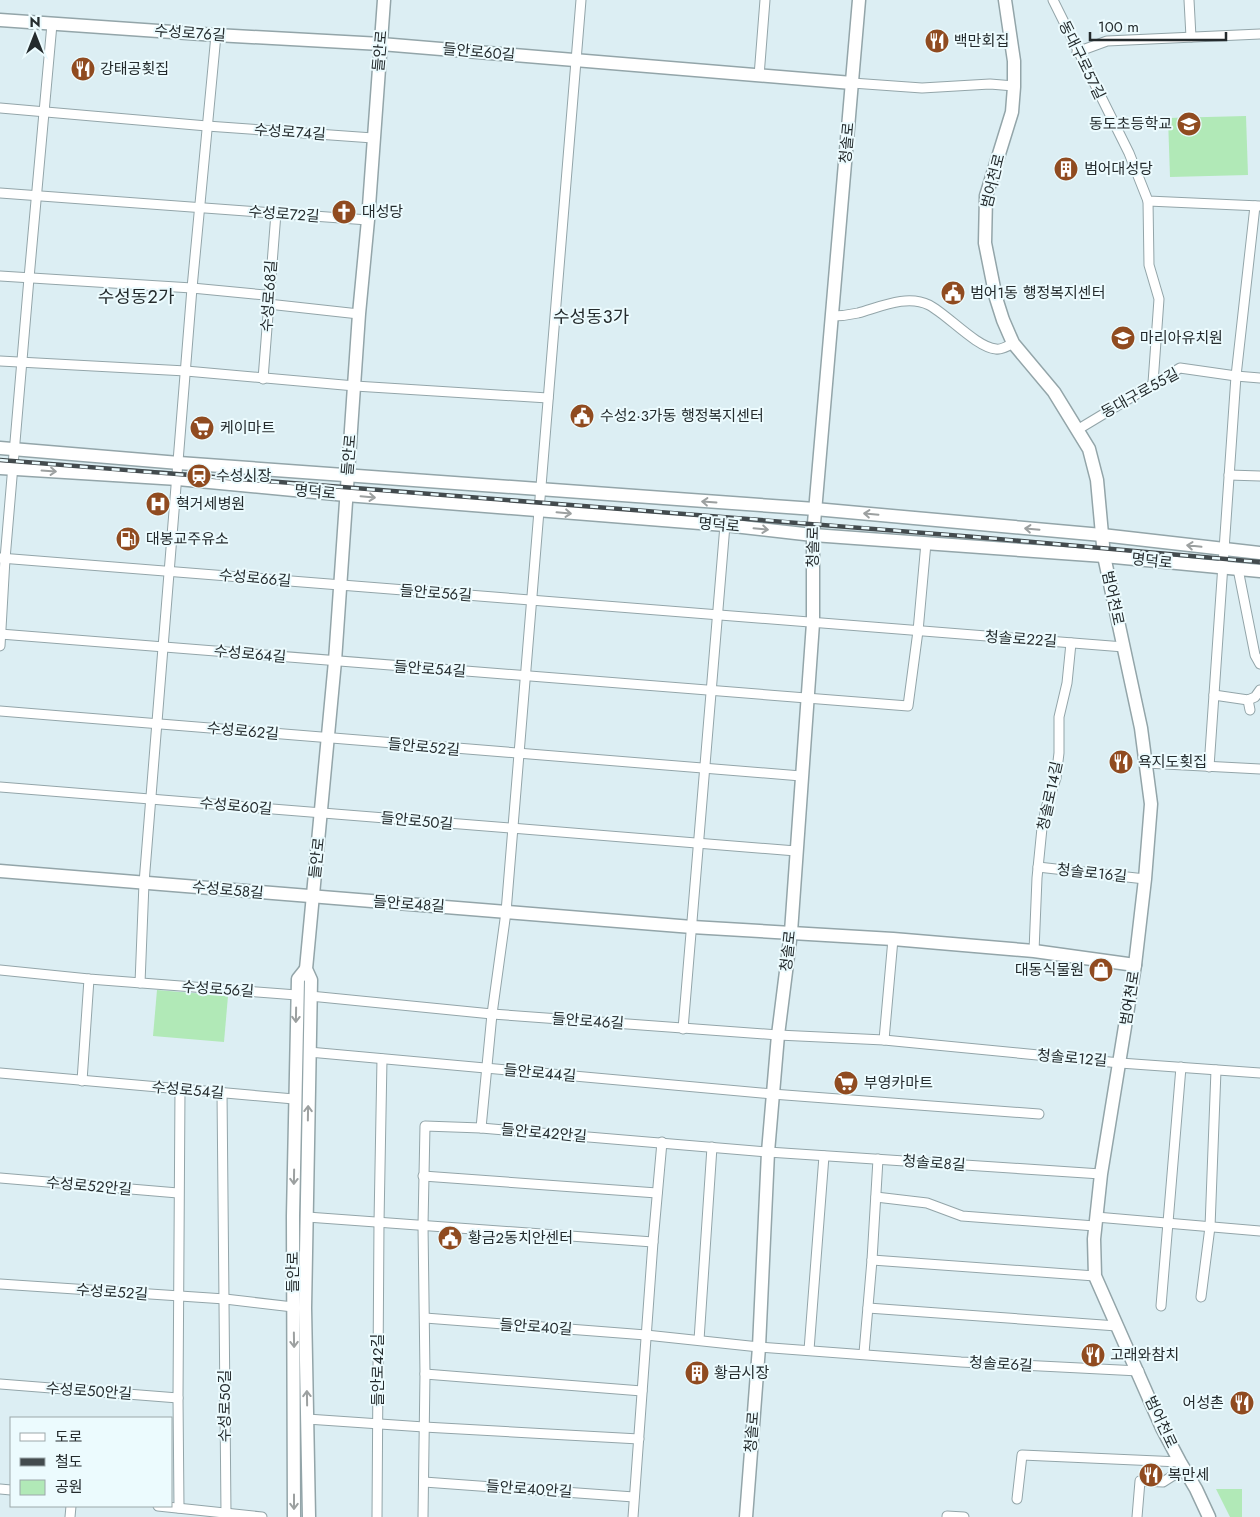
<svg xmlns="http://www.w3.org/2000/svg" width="1260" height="1517" viewBox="0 0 1260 1517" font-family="Jost,'Noto Sans KR',sans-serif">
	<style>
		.green { fill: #b1e9b7 }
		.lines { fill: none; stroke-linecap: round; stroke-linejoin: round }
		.street-casing { stroke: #93a5a9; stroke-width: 11 }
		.secondary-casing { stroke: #93a5a9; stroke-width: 15 }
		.street { stroke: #fff; stroke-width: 9 }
		.secondary { stroke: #fff; stroke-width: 12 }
		.rail-casing { stroke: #434b4e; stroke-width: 4.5 }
		.rail { stroke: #ecfbfe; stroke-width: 2.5; stroke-dasharray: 8; stroke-linecap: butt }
		.oneway { stroke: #9ca0a0 }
		.labels { text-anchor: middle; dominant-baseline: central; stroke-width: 4; stroke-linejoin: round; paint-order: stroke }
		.street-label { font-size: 15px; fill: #242b2d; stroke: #ecfbfe }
		.poi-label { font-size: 15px; fill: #242b2d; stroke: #ecfbfe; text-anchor: start }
		.quarter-label { font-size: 18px; fill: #242b2d; stroke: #ecfbfe }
	</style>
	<rect width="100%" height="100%" fill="#dceef3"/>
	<g class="green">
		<polygon points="1246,116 1248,175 1170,177 1168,118"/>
		<polygon points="157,990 228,996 224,1042 153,1036"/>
		<polygon points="1216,1489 1242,1489 1242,1517 1230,1517"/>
	</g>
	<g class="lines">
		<defs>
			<g id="street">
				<polyline points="1053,0 1129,153 1148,201 1260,206"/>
				<polyline points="1189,0 1191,37"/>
				<polyline points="1077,52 1107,41 1260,34"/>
				<polyline points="759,76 765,0"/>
				<polyline points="852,83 922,88 990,84 1014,86"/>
				<polyline points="0,108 207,126 373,138"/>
				<polyline points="0,193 368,220"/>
				<polyline points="1148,201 1149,265 1159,299 1153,383"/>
				<polyline points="0,276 192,288 265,295 268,304 359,314"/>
				<path d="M832,316C841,316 849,315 858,313C880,307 907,294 929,305C948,315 976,347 996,349C1002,350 1008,346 1013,343"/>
				<polyline points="0,361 186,371 355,386 548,398"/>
				<polyline points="263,379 276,213"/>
				<polyline points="1077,430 1180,368 1236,376 1260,378"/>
				<polyline points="1229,475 1260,476"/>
				<polyline points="0,558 1124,647"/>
				<polyline points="1238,569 1255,655 1260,664"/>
				<polyline points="0,634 908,706 918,631 926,543"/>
				<polyline points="0,646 5,559 29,278 52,24"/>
				<polyline points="1214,695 1248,700 1255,697 1260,690"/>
				<polyline points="1248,700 1250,710"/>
				<polyline points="0,711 801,776"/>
				<polyline points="1146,763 1260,769"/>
				<polyline points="1209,767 1236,376 1255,206"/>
				<polyline points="0,787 796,851"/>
				<polyline points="1038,867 1145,879"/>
				<polyline points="1034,951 1037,878 1042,828 1046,808 1056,778 1059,753 1059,717 1067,683 1071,643"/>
				<polyline points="0,970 89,979 297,995"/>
				<polyline points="140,983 144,883 192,288 216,35"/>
				<polyline points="310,996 492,1014 778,1035 884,1040 1120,1063 1260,1073"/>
				<polyline points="683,1029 725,525"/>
				<polyline points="884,1040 893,939"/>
				<polyline points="309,1052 772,1094 1039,1114"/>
				<polyline points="0,1073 294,1099"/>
				<polyline points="82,1081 89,979"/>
				<polyline points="222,1092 226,1513"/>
				<polyline points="481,1128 492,1014 506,912 581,0"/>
				<polyline points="423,1176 657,1193"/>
				<polyline points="0,1178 178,1193"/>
				<polyline points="876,1197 927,1203 962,1216 1095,1226"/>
				<polyline points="307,1217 653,1242"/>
				<polyline points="1096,1217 1260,1231"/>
				<polyline points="872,1260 1095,1276"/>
				<polyline points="0,1284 225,1299 293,1307"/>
				<polyline points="1201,1297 1210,1227 1216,1070"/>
				<polyline points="1161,1306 1181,1067"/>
				<polyline points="868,1308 1117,1326"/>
				<polyline points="425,1318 646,1335 759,1347 961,1362 1139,1371"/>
				<polyline points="699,1340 712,1147"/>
				<polyline points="809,1350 824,1156"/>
				<polyline points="864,1353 872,1260 878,1159"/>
				<polyline points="425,1374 642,1391"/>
				<polyline points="0,1384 178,1398"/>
				<polyline points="307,1419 424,1427 639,1439"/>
				<polyline points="424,1482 634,1497"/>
				<polyline points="0,1489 11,1490"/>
				<polyline points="1017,1499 1022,1455 1180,1462"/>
				<polyline points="158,1506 262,1517"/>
				<polyline points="179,1508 178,1398 180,1089"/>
				<polyline points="70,1517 71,1506"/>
				<polyline points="377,1517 379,1222 382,1059"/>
				<polyline points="423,1517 425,1374 423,1225 425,1126 481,1128 768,1152 1101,1174"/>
				<polyline points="633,1517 653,1242 662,1142"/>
				<polyline points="947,1517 947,1516 964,1517"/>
				<polyline points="1137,1517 1140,1481 1163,1482 1185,1468"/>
			</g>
			<g id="secondary">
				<polyline points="1005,0 1014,61 1014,87 1012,112 986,196 985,243 996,298 1003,320 1013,343 1054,392 1089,449 1097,480 1104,556 1141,728 1151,804 1145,879 1135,965 1101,1174 1094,1239 1095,1276 1162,1428 1180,1462 1196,1489 1209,1517"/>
				<polyline points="0,20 216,35 381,44 852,83"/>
				<polyline points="0,448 179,463 815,509 1102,535 1260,553"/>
				<polyline points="0,468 178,479 346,495 725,525 813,535 1104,556 1260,571"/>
				<polyline points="0,871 692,927 893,939 1034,951 1135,965"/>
				<polyline points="294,1517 293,1216 298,979 306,969"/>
				<polyline points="309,1517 305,1308 311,980 306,969 335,661 359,314 368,220 384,0"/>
				<polyline points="746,1517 759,1347 768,1152 778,1035 791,932 813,623 813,535 859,0"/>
			</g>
		</defs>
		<use href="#street" class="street-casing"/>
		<use href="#secondary" class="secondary-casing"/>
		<use href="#street" class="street"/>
		<use href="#secondary" class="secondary"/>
		<defs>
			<path id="rail" d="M0,460C325,487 650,510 975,537C1070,545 1165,554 1260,562"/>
		</defs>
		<use href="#rail" class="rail-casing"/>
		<use href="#rail" class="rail"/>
	</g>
	<defs><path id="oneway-shaft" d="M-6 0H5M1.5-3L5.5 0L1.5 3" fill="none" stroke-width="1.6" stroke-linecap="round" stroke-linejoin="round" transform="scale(1.25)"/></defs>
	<g class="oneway">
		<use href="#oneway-shaft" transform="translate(49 471) rotate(4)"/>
		<use href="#oneway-shaft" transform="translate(368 497) rotate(5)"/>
		<use href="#oneway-shaft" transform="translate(709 502) rotate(-176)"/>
		<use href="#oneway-shaft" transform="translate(564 513) rotate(5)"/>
		<use href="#oneway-shaft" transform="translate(871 514) rotate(-175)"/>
		<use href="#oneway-shaft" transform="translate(761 529) rotate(6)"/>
		<use href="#oneway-shaft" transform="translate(1032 529) rotate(-175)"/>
		<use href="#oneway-shaft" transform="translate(1194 546) rotate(-174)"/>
		<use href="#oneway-shaft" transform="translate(296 1015) rotate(91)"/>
		<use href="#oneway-shaft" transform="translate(308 1113) rotate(-89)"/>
		<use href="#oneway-shaft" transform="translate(294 1177) rotate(91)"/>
		<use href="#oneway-shaft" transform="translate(294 1340) rotate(89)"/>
		<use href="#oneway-shaft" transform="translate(307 1398) rotate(-91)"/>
		<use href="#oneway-shaft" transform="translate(294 1502) rotate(90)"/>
	</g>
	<defs>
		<symbol id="restaurant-disc" viewBox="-11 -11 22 22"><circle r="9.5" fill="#904b20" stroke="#ecfbfe"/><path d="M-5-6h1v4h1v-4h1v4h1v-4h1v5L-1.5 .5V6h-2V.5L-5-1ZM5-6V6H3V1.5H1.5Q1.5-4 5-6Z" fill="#fff"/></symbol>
		<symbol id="school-disc" viewBox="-11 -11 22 22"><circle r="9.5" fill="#904b20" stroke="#ecfbfe"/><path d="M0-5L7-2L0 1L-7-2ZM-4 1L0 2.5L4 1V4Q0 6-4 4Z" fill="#fff"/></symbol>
		<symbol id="building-disc" viewBox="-11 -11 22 22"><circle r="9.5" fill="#904b20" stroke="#ecfbfe"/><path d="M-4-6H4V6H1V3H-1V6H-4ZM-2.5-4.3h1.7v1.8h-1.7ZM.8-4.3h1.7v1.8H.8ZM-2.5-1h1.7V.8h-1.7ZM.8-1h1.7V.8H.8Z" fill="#fff"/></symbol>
		<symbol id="church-disc" viewBox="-11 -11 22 22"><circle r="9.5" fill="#904b20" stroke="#ecfbfe"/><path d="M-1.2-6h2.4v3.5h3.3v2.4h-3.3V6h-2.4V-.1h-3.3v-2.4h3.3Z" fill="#fff"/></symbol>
		<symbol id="civic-disc" viewBox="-11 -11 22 22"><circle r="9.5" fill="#904b20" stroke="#ecfbfe"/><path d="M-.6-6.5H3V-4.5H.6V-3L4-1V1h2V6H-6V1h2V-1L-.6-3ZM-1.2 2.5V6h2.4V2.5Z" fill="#fff"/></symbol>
		<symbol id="supermarket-disc" viewBox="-11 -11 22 22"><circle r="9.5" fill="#904b20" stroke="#ecfbfe"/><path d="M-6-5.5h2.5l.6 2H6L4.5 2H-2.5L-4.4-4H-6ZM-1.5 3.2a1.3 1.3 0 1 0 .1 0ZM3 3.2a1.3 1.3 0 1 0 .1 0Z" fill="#fff"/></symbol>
		<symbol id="station-disc" viewBox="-11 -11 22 22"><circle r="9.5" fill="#904b20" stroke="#ecfbfe"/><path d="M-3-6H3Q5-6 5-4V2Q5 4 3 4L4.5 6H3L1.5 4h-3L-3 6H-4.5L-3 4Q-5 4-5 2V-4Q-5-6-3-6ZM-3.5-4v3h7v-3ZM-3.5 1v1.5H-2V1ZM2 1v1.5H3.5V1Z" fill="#fff"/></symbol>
		<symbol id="hospital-disc" viewBox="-11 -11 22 22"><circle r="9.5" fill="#904b20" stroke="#ecfbfe"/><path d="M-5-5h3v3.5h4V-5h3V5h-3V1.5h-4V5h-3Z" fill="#fff"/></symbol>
		<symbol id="fuel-disc" viewBox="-11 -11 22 22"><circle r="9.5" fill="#904b20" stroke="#ecfbfe"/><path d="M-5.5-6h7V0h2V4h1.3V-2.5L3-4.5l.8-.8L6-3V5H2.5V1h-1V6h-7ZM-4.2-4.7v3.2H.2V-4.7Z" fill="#fff"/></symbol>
		<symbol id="shop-disc" viewBox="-11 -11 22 22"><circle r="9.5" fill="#904b20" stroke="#ecfbfe"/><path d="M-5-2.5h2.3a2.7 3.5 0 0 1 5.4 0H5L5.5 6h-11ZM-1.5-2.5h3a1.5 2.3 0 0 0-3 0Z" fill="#fff"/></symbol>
	</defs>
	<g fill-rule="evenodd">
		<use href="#restaurant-disc" x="923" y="27" width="28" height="28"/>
		<use href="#restaurant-disc" x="69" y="55" width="28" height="28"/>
		<use href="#school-disc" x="1175" y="110" width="28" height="28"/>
		<use href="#building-disc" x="1052" y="155" width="28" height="28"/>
		<use href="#church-disc" x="330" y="198" width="28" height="28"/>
		<use href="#civic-disc" x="939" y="279" width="28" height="28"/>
		<use href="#school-disc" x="1109" y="324" width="28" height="28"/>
		<use href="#civic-disc" x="568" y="402" width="28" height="28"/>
		<use href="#supermarket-disc" x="188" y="414" width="28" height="28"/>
		<use href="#station-disc" x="185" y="462" width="28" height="28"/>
		<use href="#hospital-disc" x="144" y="490" width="28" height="28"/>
		<use href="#fuel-disc" x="114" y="525" width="28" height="28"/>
		<use href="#restaurant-disc" x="1107" y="748" width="28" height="28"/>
		<use href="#shop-disc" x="1087" y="956" width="28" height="28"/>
		<use href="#supermarket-disc" x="832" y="1069" width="28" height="28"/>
		<use href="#civic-disc" x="436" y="1224" width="28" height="28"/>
		<use href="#restaurant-disc" x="1079" y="1341" width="28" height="28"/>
		<use href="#building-disc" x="683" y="1359" width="28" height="28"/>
		<use href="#restaurant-disc" x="1228" y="1389" width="28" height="28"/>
		<use href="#restaurant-disc" x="1137" y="1461" width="28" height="28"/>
	</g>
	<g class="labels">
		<g class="street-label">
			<text transform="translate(190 33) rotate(4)">수성로76길</text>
			<text transform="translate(380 51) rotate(-85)">들안로</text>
			<text transform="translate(479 52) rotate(5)">들안로60길</text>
			<text transform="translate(1082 60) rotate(64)">동대구로57길</text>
			<text transform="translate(290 132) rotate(4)">수성로74길</text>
			<text transform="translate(847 143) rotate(-85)">청솔로</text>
			<text transform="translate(993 181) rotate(-76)">범어천로</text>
			<text transform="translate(284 214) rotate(4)">수성로72길</text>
			<text transform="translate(269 296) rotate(-86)">수성로68길</text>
			<text transform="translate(1140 393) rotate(-29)">동대구로55길</text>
			<text transform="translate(349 455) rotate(-85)">들안로</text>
			<text transform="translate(315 492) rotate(5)">명덕로</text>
			<text transform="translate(719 525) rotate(5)">명덕로</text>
			<text transform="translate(813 547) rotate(-89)">청솔로</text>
			<text transform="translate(1152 561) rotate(6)">명덕로</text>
			<text transform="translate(255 578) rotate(5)">수성로66길</text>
			<text transform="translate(436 593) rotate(4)">들안로56길</text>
			<text transform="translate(1113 598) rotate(78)">범어천로</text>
			<text transform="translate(1021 639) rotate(4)">청솔로22길</text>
			<text transform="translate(250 654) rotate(5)">수성로64길</text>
			<text transform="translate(430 669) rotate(4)">들안로54길</text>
			<text transform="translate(243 731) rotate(5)">수성로62길</text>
			<text transform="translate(424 747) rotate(5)">들안로52길</text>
			<text transform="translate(1050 796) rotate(-78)">청솔로14길</text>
			<text transform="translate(236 806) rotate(5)">수성로60길</text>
			<text transform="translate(417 821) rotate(5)">들안로50길</text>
			<text transform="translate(317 858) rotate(-84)">들안로</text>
			<text transform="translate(1092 873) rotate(6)">청솔로16길</text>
			<text transform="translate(228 890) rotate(5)">수성로58길</text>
			<text transform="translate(409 904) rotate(4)">들안로48길</text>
			<text transform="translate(788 951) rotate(-84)">청솔로</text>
			<text transform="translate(218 989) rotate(4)">수성로56길</text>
			<text transform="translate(1130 998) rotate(-81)">범어천로</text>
			<text transform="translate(588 1021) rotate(4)">들안로46길</text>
			<text transform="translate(1072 1058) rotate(5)">청솔로12길</text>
			<text transform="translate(540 1073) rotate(5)">들안로44길</text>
			<text transform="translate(188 1090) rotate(5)">수성로54길</text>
			<text transform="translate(544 1133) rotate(5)">들안로42안길</text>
			<text transform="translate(934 1163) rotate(4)">청솔로8길</text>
			<text transform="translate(89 1186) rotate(5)">수성로52안길</text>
			<text transform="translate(293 1272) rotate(-90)">들안로</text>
			<text transform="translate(112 1292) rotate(4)">수성로52길</text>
			<text transform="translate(536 1327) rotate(4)">들안로40길</text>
			<text transform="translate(1001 1364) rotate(3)">청솔로6길</text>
			<text transform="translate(378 1370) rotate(-90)">들안로42길</text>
			<text transform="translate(89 1391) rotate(4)">수성로50안길</text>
			<text transform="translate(225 1406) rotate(-90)">수성로50길</text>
			<text transform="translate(1161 1422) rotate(65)">범어천로</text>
			<text transform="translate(752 1432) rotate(-86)">청솔로</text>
			<text transform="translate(529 1489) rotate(4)">들안로40안길</text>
		</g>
		<g class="poi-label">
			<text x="954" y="41">백만회집</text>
			<text x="100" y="69">강태공횟집</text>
			<text x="1172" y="124" text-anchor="end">동도초등학교</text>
			<text x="1084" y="169">범어대성당</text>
			<text x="362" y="212">대성당</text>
			<text x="970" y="293">범어1동 행정복지센터</text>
			<text x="1140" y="338">마리아유치원</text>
			<text x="600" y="416">수성2·3가동 행정복지센터</text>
			<text x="220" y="428">케이마트</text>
			<text x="216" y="476">수성시장</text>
			<text x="176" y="504">혁거세병원</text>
			<text x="146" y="539">대봉교주유소</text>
			<text x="1138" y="762">욕지도횟집</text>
			<text x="1084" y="970" text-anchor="end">대동식물원</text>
			<text x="864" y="1083">부영카마트</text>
			<text x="468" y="1238">황금2동치안센터</text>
			<text x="1110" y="1355">고래와참치</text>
			<text x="714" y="1373">황금시장</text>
			<text x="1224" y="1403" text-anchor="end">어성촌</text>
			<text x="1168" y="1475">복만세</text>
		</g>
		<g class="quarter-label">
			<text x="136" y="297">수성동2가</text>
			<text x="591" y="317">수성동3가</text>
		</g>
	</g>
	<rect x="10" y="1417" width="162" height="90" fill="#ecfbfe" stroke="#9ca8aa"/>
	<rect x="20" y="1433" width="25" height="8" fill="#ffffff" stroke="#9ca8aa"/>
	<text x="55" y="1442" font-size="15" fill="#242b2d">도로</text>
	<rect x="20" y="1458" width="25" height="8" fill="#434b4e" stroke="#9ca8aa"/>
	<text x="55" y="1467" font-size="15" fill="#242b2d">철도</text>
	<rect x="20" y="1480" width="25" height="15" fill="#b1e9b7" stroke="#9ca8aa"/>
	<text x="55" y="1492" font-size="15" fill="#242b2d">공원</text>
	<g transform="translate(35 35)" stroke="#ecfbfe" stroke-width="4" paint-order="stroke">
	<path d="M0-4L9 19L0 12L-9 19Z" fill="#242b2d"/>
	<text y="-8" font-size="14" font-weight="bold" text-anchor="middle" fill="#242b2d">N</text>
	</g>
	<path d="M1090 32v8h136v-8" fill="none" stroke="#242b2d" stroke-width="2.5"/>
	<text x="1098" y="32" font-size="15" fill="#242b2d" stroke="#ecfbfe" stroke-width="4" paint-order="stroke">100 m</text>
</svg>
